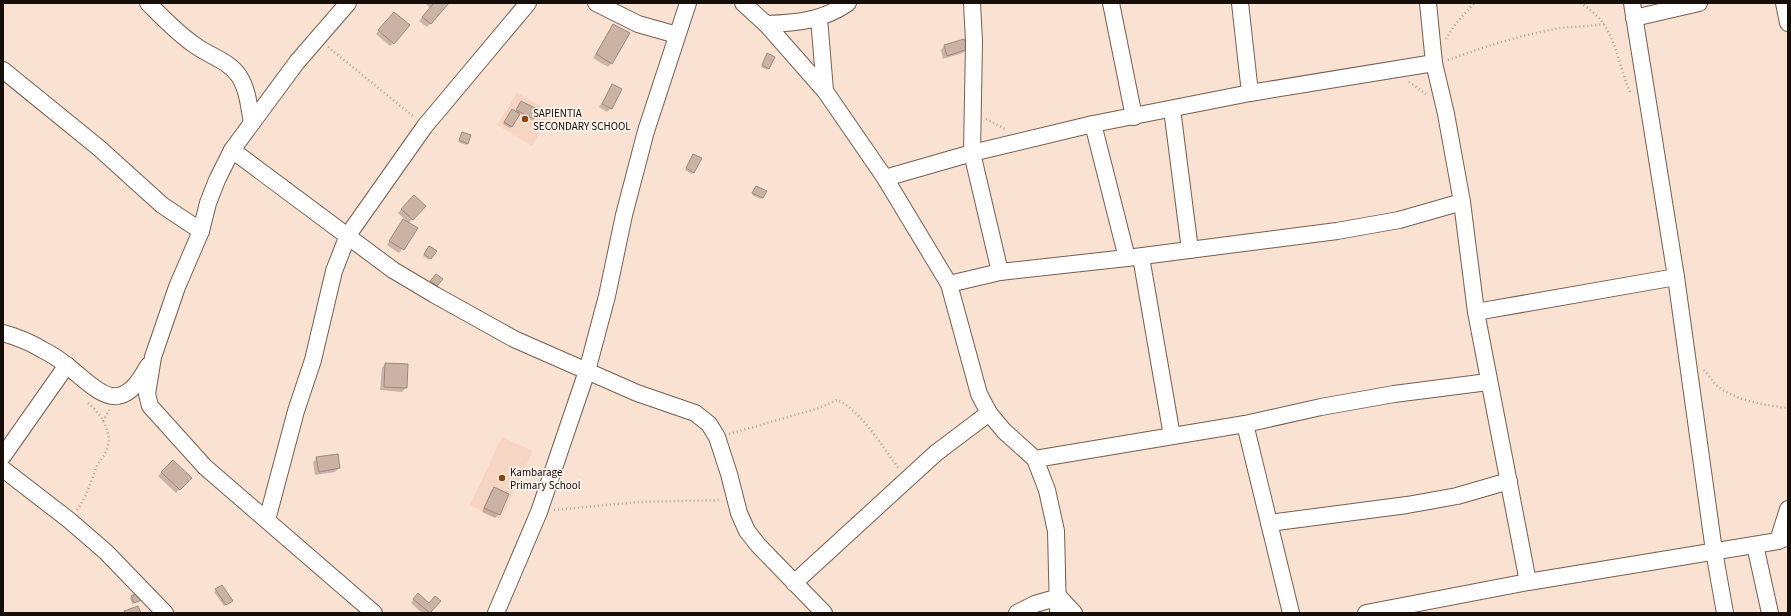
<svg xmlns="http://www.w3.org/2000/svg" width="1791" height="616" viewBox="0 0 1791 616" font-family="'Source Sans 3',sans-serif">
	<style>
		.built { fill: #f6d6c2 }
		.shadow { fill: #0003 }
		.building { fill: #cab3a4; stroke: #a0897b }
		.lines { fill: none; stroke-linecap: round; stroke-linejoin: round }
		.minor-casing { stroke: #745f52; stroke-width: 18 }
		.path { stroke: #b09e91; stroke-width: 2.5; stroke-dasharray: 1 3; stroke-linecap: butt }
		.minor { stroke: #fff; stroke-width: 16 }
		.poi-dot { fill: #874611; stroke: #fcf2ec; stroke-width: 1.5 }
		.labels { text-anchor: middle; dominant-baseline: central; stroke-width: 3.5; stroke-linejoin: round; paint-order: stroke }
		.poi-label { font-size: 11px; fill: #160e09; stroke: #fcf2ec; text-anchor: start }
	</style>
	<rect width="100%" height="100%" fill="#fae2d2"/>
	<g class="built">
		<polygon points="517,92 552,113 532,146 497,125"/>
		<polygon points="502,437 533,451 501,520 470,505"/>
	</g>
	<g class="shadow">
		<polygon points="425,3 447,3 427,27 419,21 430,8"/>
		<polygon points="390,17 393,43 390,46 376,34"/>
		<polygon points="614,25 611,63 608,67 593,58"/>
		<polygon points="964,40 967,49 963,53 943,59 941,50 944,46"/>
		<polygon points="767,55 768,68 767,70 761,67"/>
		<polygon points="613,85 611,108 607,112 599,107"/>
		<polygon points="520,104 533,118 532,120 520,113 510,128 503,124 510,112 512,110 515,112"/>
		<polygon points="462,133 467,143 466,145 458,142"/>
		<polygon points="693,155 693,172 692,174 685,170"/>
		<polygon points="756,187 763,198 761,199 752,195"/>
		<polygon points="410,200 424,206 408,224 416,229 399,253 387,245 400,224 408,222 398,213"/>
		<polygon points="428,248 430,258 429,260 423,256"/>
		<polygon points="385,364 407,365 406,388 402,392 380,390 382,368"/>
		<polygon points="317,458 339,468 335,472 315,475 313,462"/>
		<polygon points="173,461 191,478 176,493 158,476"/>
		<polygon points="494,488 499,514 495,518 482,512 491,491"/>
		<polygon points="221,586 231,600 224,606 214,592"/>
		<polygon points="131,597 142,600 132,604 130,598"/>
		<polygon points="415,598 429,604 439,601 429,613 422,613 411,603"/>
	</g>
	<g class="building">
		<polygon points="431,3 449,3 431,24 422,17 433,4"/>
		<polygon points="394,12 410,25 394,44 378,30"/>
		<polygon points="613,24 630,33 612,64 596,54"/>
		<polygon points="964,39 968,49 947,56 944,45"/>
		<polygon points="767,53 775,57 769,69 762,65"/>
		<polygon points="612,84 622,89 612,109 602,104"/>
		<polygon points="521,101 539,110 534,119 516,110"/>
		<polygon points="512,109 520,114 512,127 504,122"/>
		<polygon points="462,132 471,135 468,144 459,140"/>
		<polygon points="693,154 702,158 694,173 686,168"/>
		<polygon points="756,186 767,191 763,198 752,193"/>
		<polygon points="414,195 426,206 413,220 401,209"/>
		<polygon points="403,219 418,228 404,250 389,241"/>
		<polygon points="429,246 437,251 431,259 424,254"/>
		<polygon points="436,274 443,279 437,286 430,281"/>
		<polygon points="385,363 408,364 407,388 384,387"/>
		<polygon points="338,454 340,468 319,472 316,457"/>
		<polygon points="173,460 192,478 180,490 161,472"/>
		<polygon points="494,487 509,494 500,515 484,508"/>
		<polygon points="222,585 233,601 226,605 215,589"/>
		<polygon points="141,591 144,599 134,603 131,596"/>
		<polygon points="418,593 429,603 435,596 441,601 430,613 413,599"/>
		<polygon points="138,606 141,613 125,613 124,611"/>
	</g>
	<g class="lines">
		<defs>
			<g id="minor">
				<path d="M148,3C163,18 178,34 196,46C210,56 229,61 239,76C248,90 249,107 252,123"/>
				<polyline points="348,3 297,62 232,150 217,180 208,203 201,231 177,287 153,357 147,394 150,406 205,467 374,613"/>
				<polyline points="596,3 638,24 677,35"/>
				<polyline points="743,3 766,24 825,91 885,178 949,284 979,394 989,413 1004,431 1035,459 1047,490 1056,531 1058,613"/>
				<polyline points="972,3 974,41 972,153 1000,272"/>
				<polyline points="1111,3 1134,117"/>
				<polyline points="1240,3 1250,93"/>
				<polyline points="1428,3 1434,63 1446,114 1462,202 1476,312 1528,582"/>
				<polyline points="1632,3 1676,277 1714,551 1725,613"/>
				<polyline points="1784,3 1788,23"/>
				<polyline points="819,18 825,91"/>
				<polyline points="1634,18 1699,3"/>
				<path d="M766,24C796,23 822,21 848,3"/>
				<polyline points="3,70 99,148 162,205 201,231"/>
				<polyline points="1172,109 1190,250"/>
				<polyline points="1093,124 1127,258"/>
				<polyline points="232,150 393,270 435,295 514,339 637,393 695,413 709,424 717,437 729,474 739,513 747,531 758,545 824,613"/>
				<polyline points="885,178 972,153 1093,124 1250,93 1434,63"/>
				<polyline points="1141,257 1172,436"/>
				<polyline points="949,284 1000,272 1127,258 1337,231 1399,220 1462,202"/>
				<polyline points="1476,312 1676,277"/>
				<path d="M3,333C17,337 30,342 43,350C51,354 59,359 66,365C79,374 101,399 118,396C133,393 141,378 148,366"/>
				<polyline points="1245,424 1291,613"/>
				<polyline points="3,456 67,365"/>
				<polyline points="1035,459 1245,424 1321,407 1394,394 1488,382"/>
				<polyline points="3,469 69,520 106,552 165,613"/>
				<polyline points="267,520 296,411 313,360 334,271 348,235 425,126 528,3"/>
				<polyline points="1269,523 1407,505 1457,496 1509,481"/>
				<polyline points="1778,541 1788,509"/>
				<polyline points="1755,545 1770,613"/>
				<polyline points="794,583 936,453 989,413"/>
				<polyline points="496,613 539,512 587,371 607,296 624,215 646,131 688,3"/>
				<polyline points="1017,613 1035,604 1059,597 1074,613"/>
				<polyline points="1366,613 1528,582 1778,541 1788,537"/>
			</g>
		</defs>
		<use href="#minor" class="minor-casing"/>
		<g class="path">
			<path d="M1580,3C1617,24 1615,58 1630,92"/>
			<polyline points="1446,39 1454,26 1474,3"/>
			<polyline points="328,47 414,117"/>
			<path d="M1448,60C1483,47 1518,36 1555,29C1571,26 1588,27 1604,24"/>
			<polyline points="1409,82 1426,94"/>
			<polyline points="986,119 1007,130"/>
			<path d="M1704,370C1708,375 1712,380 1716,385C1735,401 1765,405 1788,408"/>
			<polyline points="103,421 110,409"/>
			<path d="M729,434L819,408L837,400C859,408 885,450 899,469"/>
			<path d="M77,510C86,497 90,485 95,471C97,463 104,457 107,449C113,433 101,413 88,403"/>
			<polyline points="554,510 638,502 721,500"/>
		</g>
		<use href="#minor" class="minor"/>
	</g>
	<g class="poi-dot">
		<circle cx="525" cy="119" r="4"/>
		<circle cx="502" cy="478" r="4"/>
	</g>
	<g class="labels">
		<g class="poi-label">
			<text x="533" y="113">SAPIENTIA<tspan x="533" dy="13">SECONDARY SCHOOL</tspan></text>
			<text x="510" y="472">Kambarage<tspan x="510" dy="13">Primary School</tspan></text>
		</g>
	</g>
	<rect width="1791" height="616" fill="none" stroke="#160e09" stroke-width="8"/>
</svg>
